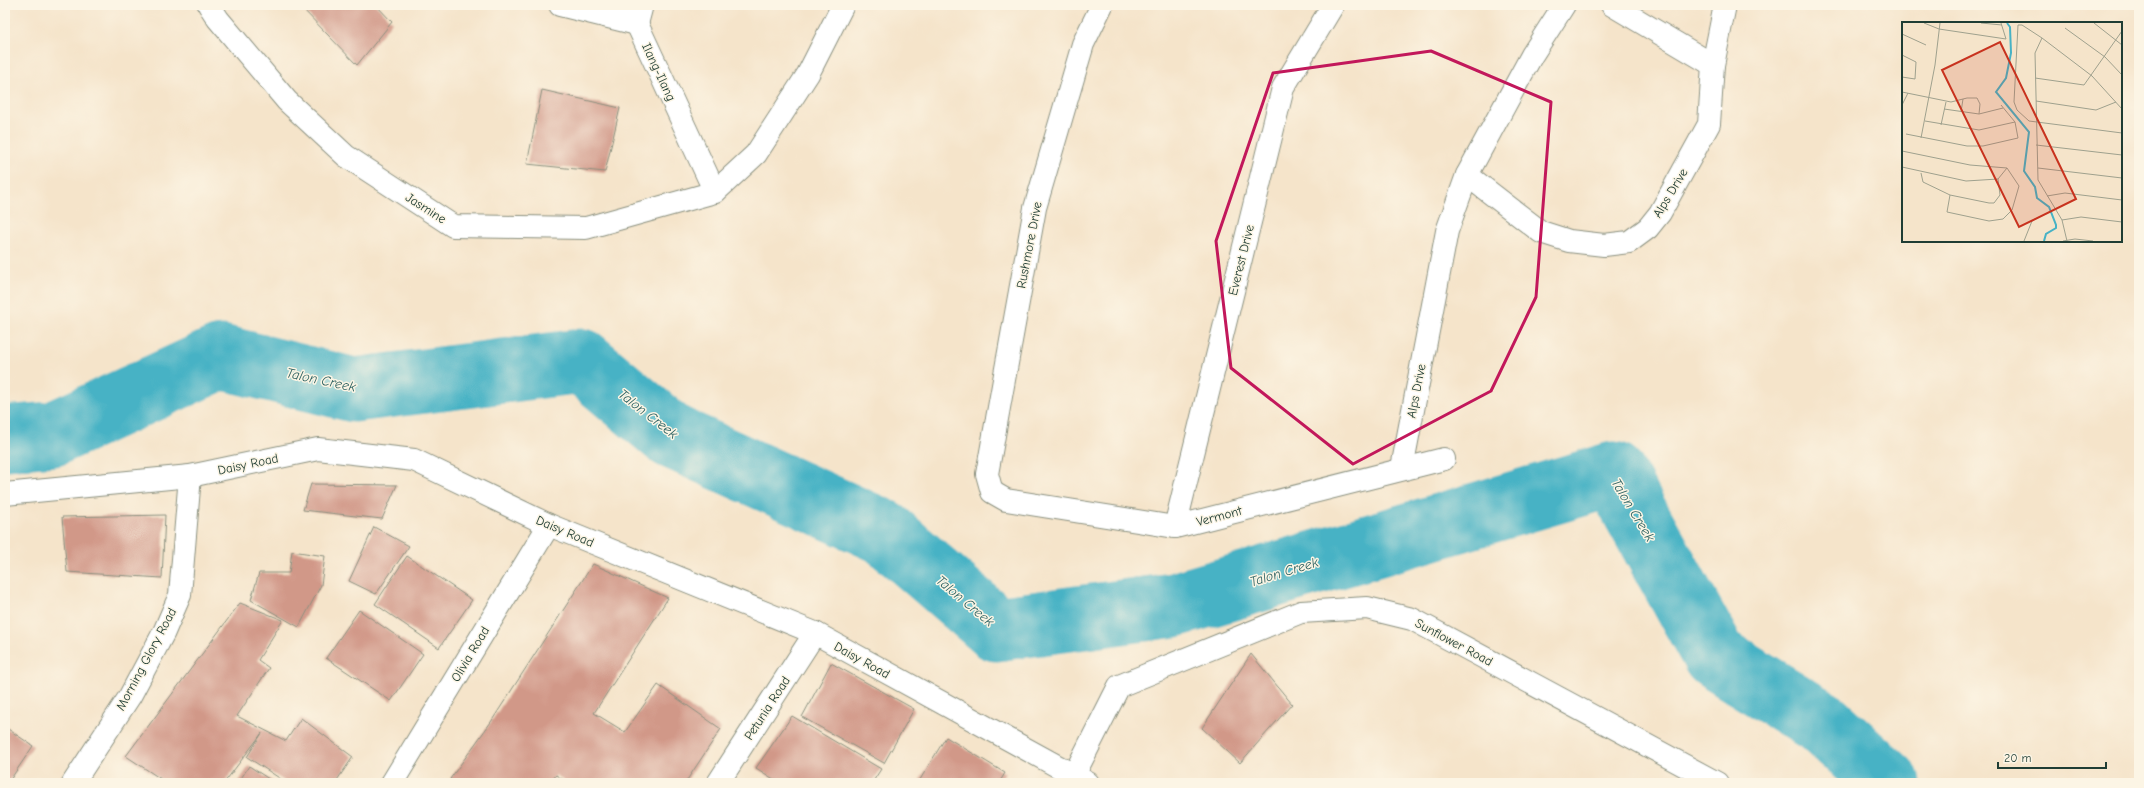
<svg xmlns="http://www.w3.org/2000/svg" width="2144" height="788" viewBox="0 0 2144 788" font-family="'Comic Neue',sans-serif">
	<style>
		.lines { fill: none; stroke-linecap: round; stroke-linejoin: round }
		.river { stroke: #47b2c5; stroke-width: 65 }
		.building { fill: #d19888 }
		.minor-casing { stroke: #8a907f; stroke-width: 24 }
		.minor { stroke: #fff; stroke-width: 22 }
		.marked { fill: none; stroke: #c2185b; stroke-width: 3; stroke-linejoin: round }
		.labels { text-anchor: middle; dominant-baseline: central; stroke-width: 3; stroke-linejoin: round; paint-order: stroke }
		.street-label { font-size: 13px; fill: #1f3d34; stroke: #fcf5e5 }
		.water-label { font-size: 14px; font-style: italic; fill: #2b6060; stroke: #fcf5e5 }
		.inset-river { fill: none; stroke: #47b2c5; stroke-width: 2 }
		.inset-road { fill: none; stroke: #9fa18e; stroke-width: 1 }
		.view { fill: #c8321e; fill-opacity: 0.15; stroke: #c8321e; stroke-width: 2 }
		.inset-edge { fill: none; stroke: #1f3d34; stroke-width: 2 }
	</style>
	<rect width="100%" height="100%" fill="#fcf5e5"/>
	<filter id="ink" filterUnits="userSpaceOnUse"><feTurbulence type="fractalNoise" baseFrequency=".025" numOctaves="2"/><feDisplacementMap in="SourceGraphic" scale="8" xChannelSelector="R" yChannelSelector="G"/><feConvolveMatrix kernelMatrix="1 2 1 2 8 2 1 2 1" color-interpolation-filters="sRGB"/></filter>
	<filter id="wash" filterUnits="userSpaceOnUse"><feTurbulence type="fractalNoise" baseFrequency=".012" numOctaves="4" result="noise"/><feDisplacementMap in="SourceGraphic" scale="16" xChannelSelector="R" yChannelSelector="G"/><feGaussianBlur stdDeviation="0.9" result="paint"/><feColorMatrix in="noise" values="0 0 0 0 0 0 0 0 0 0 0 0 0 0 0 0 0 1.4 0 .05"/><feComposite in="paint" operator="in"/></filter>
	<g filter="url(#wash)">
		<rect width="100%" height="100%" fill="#f5e4ca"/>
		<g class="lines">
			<polyline class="river" points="5,438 53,434 221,357 354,390 582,361 671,436 884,532 996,629 1174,605 1614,474 1715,657 1824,724 1888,783"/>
		</g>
		<g id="blocks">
			<g class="building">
				<polygon points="299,5 376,5 392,22 357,65"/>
				<polygon points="542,90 620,108 605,172 527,164"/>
				<polygon points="311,484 397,485 382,519 303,510"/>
				<polygon points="165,515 162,578 67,572 62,517"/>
				<polygon points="374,527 409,546 376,594 349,581"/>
				<polygon points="292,551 325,556 321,585 299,627 251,600 259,573 289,573"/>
				<polygon points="407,556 472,600 439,648 375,604"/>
				<polygon points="593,564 668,598 594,713 625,732 658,685 721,729 685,783 568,783 556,775 550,783 456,783 450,779 491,722"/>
				<polygon points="240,603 283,620 258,660 269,668 237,716 286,741 301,718 353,757 335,783 287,783 247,757 262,733 224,783 167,783 126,756"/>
				<polygon points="359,610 423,654 391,701 326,658"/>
				<polygon points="1251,654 1292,704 1240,763 1202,728"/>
				<polygon points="831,663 914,709 884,763 802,717"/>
				<polygon points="792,716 881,769 872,783 780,783 756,768"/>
				<polygon points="5,727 33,746 8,783 5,783"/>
				<polygon points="946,737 1005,773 999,783 918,783"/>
				<polygon points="249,766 275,783 238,783"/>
			</g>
		</g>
	</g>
	<g filter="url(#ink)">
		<use href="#blocks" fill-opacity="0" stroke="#8a907f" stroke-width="1"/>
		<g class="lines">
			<defs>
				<g id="minor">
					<polyline points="209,5 218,19 287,101 346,156 453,226 586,228 715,192 756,154 808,74 843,5"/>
					<polyline points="560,5 637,24"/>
					<polyline points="1102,5 1083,44 1035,208 987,474 992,492 1006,500 1175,527 1444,459"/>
					<polyline points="1612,5 1713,65"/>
					<polyline points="637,24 715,192"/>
					<polyline points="637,24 642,5"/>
					<polyline points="1467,175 1541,232 1569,241 1604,245 1629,242 1648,228 1660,213 1709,124 1713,65 1725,5"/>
					<polyline points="1402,468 1447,231 1467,175 1532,55 1564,5"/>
					<polyline points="5,494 190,476 318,449 414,460 549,525 815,633 1088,783"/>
					<polyline points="1175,527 1283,88 1333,5"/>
					<polyline points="73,783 130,696 164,632 180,595 190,476"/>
					<polyline points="392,783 549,525"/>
					<polyline points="718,783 815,633"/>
					<polyline points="1070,783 1119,686 1301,612 1367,608 1412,619 1717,783"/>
				</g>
			</defs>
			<use href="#minor" class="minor-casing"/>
			<use href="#minor" class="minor"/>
		</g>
	</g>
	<path class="marked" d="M1431,51L1551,102L1536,297L1491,391L1353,464L1231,368L1216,241L1273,73Z"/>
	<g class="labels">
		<g class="street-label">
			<text transform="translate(659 72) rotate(65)">Ilang-Ilang</text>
			<text transform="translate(1670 193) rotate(-59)">Alps Drive</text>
			<text transform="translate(426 208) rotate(33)">Jasmine</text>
			<text transform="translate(1029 245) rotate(-79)">Rushmore Drive</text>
			<text transform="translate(1241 260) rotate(-76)">Everest Drive</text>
			<text transform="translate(1416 391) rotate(-79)">Alps Drive</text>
			<text transform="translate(248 464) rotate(-12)">Daisy Road</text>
			<text transform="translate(1219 516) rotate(-15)">Vermont</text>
			<text transform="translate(565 531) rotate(23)">Daisy Road</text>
			<text transform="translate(1454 642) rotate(28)">Sunflower Road</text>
			<text transform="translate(470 654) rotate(-59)">Olivia Road</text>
			<text transform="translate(146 659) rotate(-62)">Morning Glory Road</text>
			<text transform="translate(862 660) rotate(29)">Daisy Road</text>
			<text transform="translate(767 708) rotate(-57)">Petunia Road</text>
		</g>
		<g class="water-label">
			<text transform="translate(321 380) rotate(12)">Talon Creek</text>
			<text transform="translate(648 414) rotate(38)">Talon Creek</text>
			<text transform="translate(1633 510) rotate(59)">Talon Creek</text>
			<text transform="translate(1284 572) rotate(-17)">Talon Creek</text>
			<text transform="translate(965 601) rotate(40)">Talon Creek</text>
		</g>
	</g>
	<g transform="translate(1902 22)">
		<rect width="220" height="220" fill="#f5e4ca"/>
		<path class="inset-river" d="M105,1L108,5L109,31L104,56L94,70L127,110L122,149L133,165L135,176L147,185L154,203V206L144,212L142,219"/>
		<path class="inset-road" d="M22,1L37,7L104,17L99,1M79,1L100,3M192,1L220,23M163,6L203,35L220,53M0,12L24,23M140,16L133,31L136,158L160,198L165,219M0,33L14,40L13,57L0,55M133,56L182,63L220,9M0,70L49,80L65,76H75L78,82L77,92M134,79L194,88L214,80M0,83L6,71M42,87L77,92L101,86M220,87L190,54L140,16L120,3H116L112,80L115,88L127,99L220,111M59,90L61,77M23,99L77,108L113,100M39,103L44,80M4,112L65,124H81L116,116L113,100L99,83M19,116L33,43L38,1M134,123L220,133M0,129L68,143L105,146M0,145L64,159L96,157M136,146L220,156M19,151L21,160L48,173L87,181H92L98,173L96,157M96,157L105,146M48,173L45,190L87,199L101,197L110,188L117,164L105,146M145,174L163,171L220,178M160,198L179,195L220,200M122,219L130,199L133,197M161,219L173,217L191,219"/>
		<path class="view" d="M98,20L174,177L117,205L40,48Z"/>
		<rect width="220" height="220" class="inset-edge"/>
	</g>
	<rect width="2144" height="788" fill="none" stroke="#fcf5e5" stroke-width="20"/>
	<path d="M1998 762v6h108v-6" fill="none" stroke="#1f3d34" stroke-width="2"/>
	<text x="2004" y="762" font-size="12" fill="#1f3d34" stroke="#fcf5e5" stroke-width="3" paint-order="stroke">20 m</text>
</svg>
